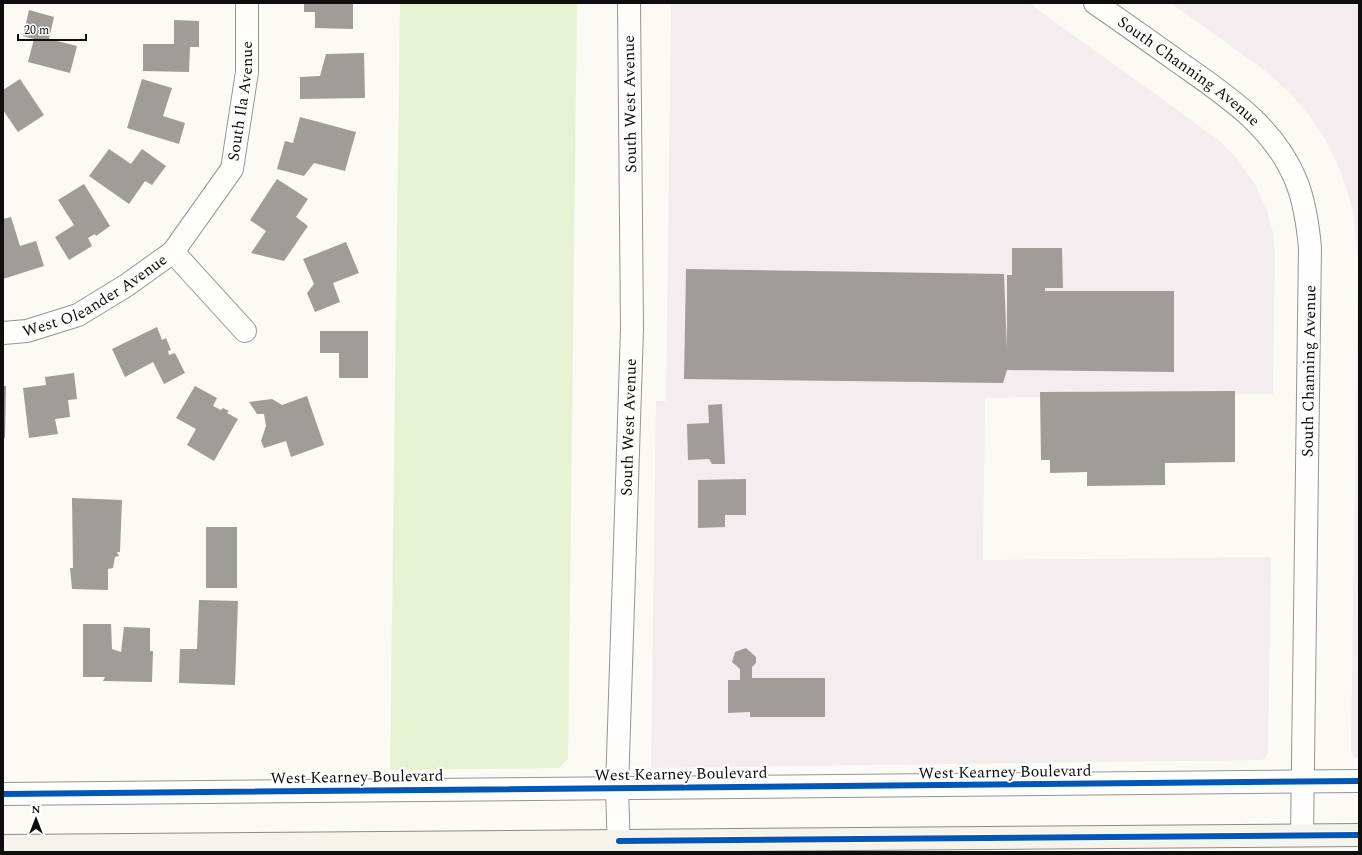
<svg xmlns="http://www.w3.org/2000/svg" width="1362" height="855" viewBox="0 0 1362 855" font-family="Spectral,serif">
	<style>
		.industrial { fill: #f3edf0 }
		.green { fill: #e7f2d3 }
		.building { fill: #9f9c99 }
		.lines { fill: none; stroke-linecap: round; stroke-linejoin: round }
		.minor-casing { stroke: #959492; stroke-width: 24 }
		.tertiary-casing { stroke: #959492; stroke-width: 24 }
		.secondary-casing { stroke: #8c8b88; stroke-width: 24 }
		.minor { stroke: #fffefd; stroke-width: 22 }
		.tertiary { stroke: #fffefd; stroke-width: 22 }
		.secondary { stroke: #f5f3ea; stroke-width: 22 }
		.cycleway-casing { stroke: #fff; stroke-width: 8 }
		.cycleway { stroke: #0057b8; stroke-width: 6 }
		.labels { text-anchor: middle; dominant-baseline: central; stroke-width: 4; stroke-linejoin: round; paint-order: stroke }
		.street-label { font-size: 16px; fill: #0e0e0e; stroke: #fff }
	</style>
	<rect width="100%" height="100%" fill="#fcfaf4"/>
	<g class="industrial">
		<polygon points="671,3 1029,3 1216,138 1236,157 1255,184 1267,211 1273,232 1275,254 1273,394 985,398 983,560 1271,557 1268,752 1265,759 1260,760 651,768 656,401 666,401"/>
		<polygon points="1171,3 1359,3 1359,759 1354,757 1351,751 1358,260 1352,206 1341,172 1327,142 1311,118 1292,95 1268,73"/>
	</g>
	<polygon class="green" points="400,3 577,3 568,759 559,768 390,770"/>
	<g class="building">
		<polygon points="304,3 353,3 353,29 315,28 315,12 304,12"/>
		<polygon points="29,10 54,17 49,39 77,46 70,73 28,62 34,39 23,36"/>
		<polygon points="174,20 199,21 199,47 190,47 189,72 143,71 143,44 174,44"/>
		<polygon points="364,53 365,98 300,99 300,77 320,76 326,54"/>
		<polygon points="20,79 44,115 18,132 3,110 3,90"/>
		<polygon points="142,79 172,88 163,116 185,123 179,144 127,128"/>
		<polygon points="300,117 356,132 345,171 314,163 304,176 277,169 285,141 293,143"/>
		<polygon points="109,149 131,164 142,149 166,166 152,185 145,181 129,204 89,176"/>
		<polygon points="277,179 308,199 296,217 308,226 284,261 251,253 266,231 250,220"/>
		<polygon points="84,184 110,226 96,236 95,234 88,238 92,246 69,260 55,237 74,225 58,200"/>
		<polygon points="11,217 20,246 36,241 44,266 3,279 3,219"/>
		<polygon points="346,242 359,273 333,283 340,302 315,312 307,293 314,284 303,259"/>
		<polygon points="1012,248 1062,248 1063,288 1045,288 1045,291 1174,291 1174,372 1007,370 1003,383 684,379 686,269 1004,274 1007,350 1007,275 1012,275"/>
		<polygon points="157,327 162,340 166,338 171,350 168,351 169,355 175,353 185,373 164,384 153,362 125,377 112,349"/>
		<polygon points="320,331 368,331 368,378 339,378 339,353 320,353"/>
		<polygon points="74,373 77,399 68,400 70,417 55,419 58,434 29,438 23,388 46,385 45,377"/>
		<polygon points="3,386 6,386 5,438 3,437"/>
		<polygon points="195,386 217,398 213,406 221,410 223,408 229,411 227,413 238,419 214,461 187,445 196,429 176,418"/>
		<polygon points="1235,391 1235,462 1165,463 1165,485 1087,486 1087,472 1050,473 1050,460 1041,460 1040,392"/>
		<polygon points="307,396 324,445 291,457 286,441 264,448 261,441 266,426 264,414 257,414 249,402 272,399 282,405"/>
		<polygon points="722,404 725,464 712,464 709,459 688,460 687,424 709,423 708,405"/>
		<polygon points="746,479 746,515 725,515 725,527 698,528 698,480"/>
		<polygon points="72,498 122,500 120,552 117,552 119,556 115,557 113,568 108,569 108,590 72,589 70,568 73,568"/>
		<rect x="206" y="527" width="31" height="61"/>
		<polygon points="199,600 238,601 235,685 179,683 180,649 197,649"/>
		<polygon points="83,624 111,624 112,649 121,652 124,627 150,628 150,651 153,651 152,682 103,681 105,677 83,677"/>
		<polygon points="746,648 756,657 756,663 752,667 752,678 825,678 825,717 750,717 750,712 728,713 728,680 740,680 740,669 732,662 735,652"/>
	</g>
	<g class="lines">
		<defs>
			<g id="minor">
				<path id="s1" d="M1095,3C1124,23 1152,43 1180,63C1227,96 1275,127 1297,183C1305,204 1308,226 1310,248L1302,835"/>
				<polyline points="173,252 245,331"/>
				<path id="s2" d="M3,333L27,331L78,315L127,285L173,252L232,169L247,72V3"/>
				<polyline points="3,794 1359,781"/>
			</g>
			<g id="tertiary">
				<path id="s3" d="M619,852L617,788L632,329L629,3"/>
			</g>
			<polyline id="secondary" points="3,846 1359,835"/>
		</defs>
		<use href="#minor" class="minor-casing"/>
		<use href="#tertiary" class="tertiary-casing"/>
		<use href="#secondary" class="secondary-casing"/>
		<use href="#minor" class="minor"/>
		<use href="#tertiary" class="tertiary"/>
		<use href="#secondary" class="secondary"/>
		<defs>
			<g id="cycleway">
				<polyline points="3,794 1359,781"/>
				<polyline points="619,841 1359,835"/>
			</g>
		</defs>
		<use href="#cycleway" class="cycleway-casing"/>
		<use href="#cycleway" class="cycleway"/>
	</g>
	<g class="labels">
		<g class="street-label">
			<text stroke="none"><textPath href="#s1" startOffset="116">South Channing Avenue</textPath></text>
			<text stroke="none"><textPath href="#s2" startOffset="362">South Ila Avenue</textPath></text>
			<text transform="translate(630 104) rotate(-91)">South West Avenue</text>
			<text stroke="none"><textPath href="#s2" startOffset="101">West Oleander Avenue</textPath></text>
			<text transform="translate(1309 371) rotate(-89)">South Channing Avenue</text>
			<text stroke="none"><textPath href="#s3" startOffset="425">South West Avenue</textPath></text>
			<text transform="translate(1005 772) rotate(-1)">West Kearney Boulevard</text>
			<text transform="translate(681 774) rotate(-1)">West Kearney Boulevard</text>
			<text transform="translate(357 777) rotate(-1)">West Kearney Boulevard</text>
		</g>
	</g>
	<rect width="1362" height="855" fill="none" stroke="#0e0e0e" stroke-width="8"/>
	<g transform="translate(36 819)" stroke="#ffffff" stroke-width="3" paint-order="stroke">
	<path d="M0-3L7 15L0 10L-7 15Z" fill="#0e0e0e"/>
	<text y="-6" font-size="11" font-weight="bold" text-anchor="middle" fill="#0e0e0e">N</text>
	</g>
	<path d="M18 34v6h68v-6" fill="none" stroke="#0e0e0e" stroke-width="2"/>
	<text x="24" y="34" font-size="12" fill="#0e0e0e" stroke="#ffffff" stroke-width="3" paint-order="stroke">20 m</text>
</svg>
